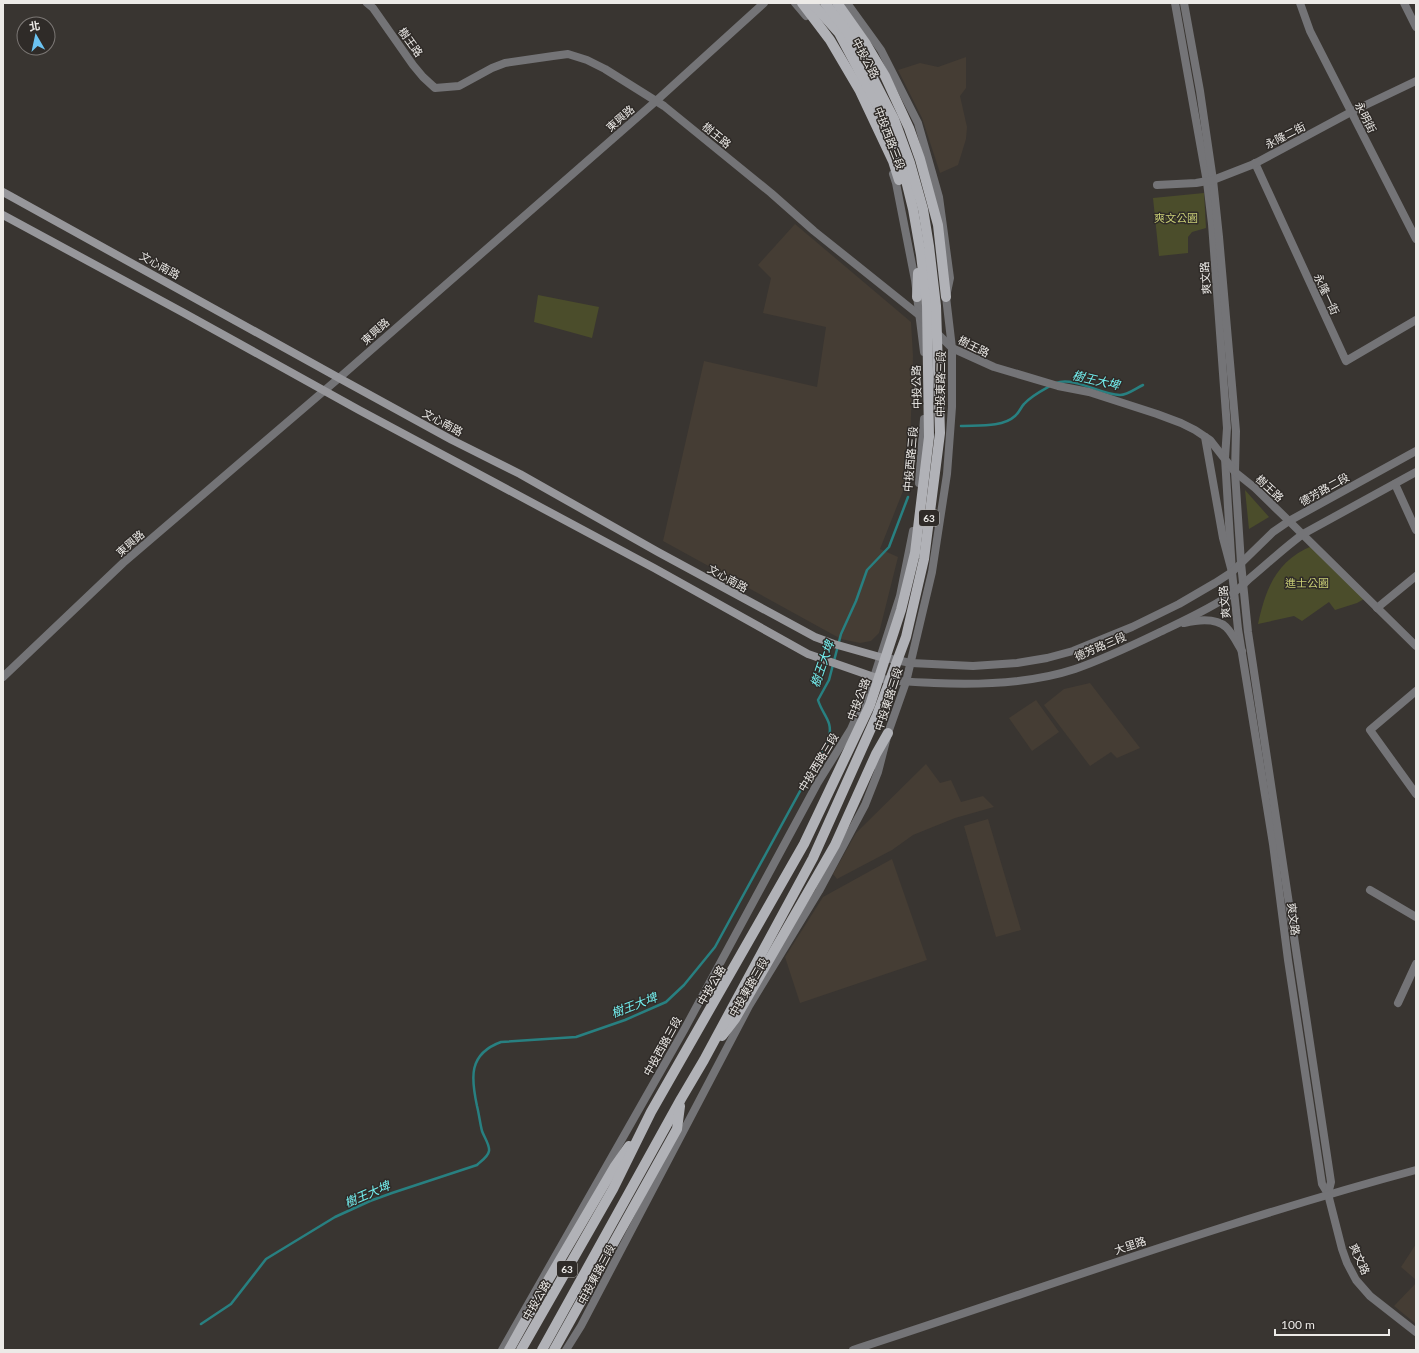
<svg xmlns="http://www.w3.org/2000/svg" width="1419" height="1353" viewBox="0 0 1419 1353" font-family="Lato,'Noto Sans TC',sans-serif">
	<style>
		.built { fill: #453d34 }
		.green { fill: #4b4d2b }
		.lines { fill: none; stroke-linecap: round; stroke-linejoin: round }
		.stream { stroke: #288081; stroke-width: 2.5 }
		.minor { stroke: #747477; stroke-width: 8 }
		.tertiary { stroke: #747477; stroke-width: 8 }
		.secondary { stroke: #97979b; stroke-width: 8 }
		.primary { stroke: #b1b2b7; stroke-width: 10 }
		.labels { text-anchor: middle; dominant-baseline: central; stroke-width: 3; stroke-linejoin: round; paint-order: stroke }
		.shield { fill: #2f2b28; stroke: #b3b1ae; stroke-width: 1 }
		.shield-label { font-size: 10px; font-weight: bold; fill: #eceae7 }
		.street-label { font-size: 11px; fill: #eceae7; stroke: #2f2b28 }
		.park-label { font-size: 11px; fill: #c8cd75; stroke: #2f2b28 }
		.water-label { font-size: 12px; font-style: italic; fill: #74f1f1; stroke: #2f2b28 }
	</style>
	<rect width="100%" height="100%" fill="#393531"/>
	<g class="built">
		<polygon points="966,57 966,88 960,96 967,127 966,139 958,165 940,173 922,118 898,70 920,63 938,67"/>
		<polygon points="795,224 911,322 913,356 909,476 880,549 898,557 879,633 871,641 860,643 841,639 663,541 704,361 817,387 826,327 763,313 771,278 758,265"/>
		<polygon points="1090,683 1140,748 1117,758 1111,752 1090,766 1044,705 1064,689"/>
		<polygon points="1036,700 1059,732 1032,751 1009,718"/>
		<polygon points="926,764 940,783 951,780 961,802 983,796 994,807 955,818 913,835 892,850 837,879 833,874 856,833"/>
		<polygon points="988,819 1021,930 996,937 964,826"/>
		<polygon points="892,859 927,960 800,1003 785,957 823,897"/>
		<polygon points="1416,1244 1416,1280 1401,1267"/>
		<polygon points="1416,1283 1416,1324 1394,1306"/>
	</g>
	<g class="green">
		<polygon points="1204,193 1206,228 1192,232 1188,237 1188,253 1159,256 1153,198"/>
		<polygon points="538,295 599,307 592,338 534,322"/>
		<polygon points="1245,490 1269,517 1249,529"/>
		<path d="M1312,546L1364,599L1357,603L1335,610L1329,602L1302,621L1294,616L1258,624C1266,588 1276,561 1312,546Z"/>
	</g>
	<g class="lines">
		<g class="stream">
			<path d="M1056,383C1074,376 1101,395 1120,395C1128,395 1136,388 1143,385"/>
			<path d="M961,426C977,425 1002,428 1015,416C1019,413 1021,407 1024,404C1031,396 1041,391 1050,386"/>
			<path d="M201,1324L231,1304L266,1259L335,1217L370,1201L392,1193L477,1165C481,1161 488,1157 489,1151C490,1145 484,1137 482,1131C480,1123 479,1114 477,1106C471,1078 468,1054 501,1042L576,1037L625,1020L666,1002L684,985L715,947L829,738C833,720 823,716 818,700L829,680L841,634L856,601L867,570L889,547L908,497"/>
		</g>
		<g class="minor">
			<polyline points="795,3 806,16"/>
			<polyline points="1175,3 1207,182 1212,224 1227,428 1225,458 1232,572 1238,629 1273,844 1288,960 1322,1184 1328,1194 1342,1249 1347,1263 1356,1280 1370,1296 1416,1332"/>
			<polyline points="1184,3 1200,91 1213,180 1219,237 1236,431 1235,472 1241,563 1248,632 1331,1182 1328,1194"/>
			<polyline points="1300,3 1310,31 1416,239"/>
			<polyline points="1404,3 1416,27"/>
			<polyline points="1255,163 1346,361 1416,320"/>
			<polyline points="893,174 896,183 915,280 924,352"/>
			<polyline points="1157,185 1196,183 1213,180 1254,164 1351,112 1416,81"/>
			<polyline points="919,483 924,419"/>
			<polyline points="1395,484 1416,530"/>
			<polyline points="1377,608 1416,576"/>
			<polyline points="1416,691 1370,730 1416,794"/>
			<polyline points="1370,890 1416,917"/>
			<polyline points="1398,1003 1416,964"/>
			<polyline points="502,1350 684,1030 817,784 851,729 874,677 900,596 913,531"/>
			<polyline points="566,1350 581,1326 749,1006 819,891 865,805 878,772 888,733 906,682 932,572 947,474 952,407 952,348 946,297 950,278 939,197 918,123 881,50 847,3"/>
		</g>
		<g class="tertiary">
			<polyline points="367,3 373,8 413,65 423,77 435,88 459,86 492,68 505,63 553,56 568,54 587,60 605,69 664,106 771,193 814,231 919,315 952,348 994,367 1058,386 1089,392 1157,414 1181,423 1195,430 1210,440 1235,472 1255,488 1289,521 1416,646"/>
			<polyline points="1205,437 1223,538 1232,572"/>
			<path d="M1184,623C1197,620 1216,618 1226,627C1233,634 1237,643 1242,651"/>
			<polyline points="881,657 911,663 973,666 1017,663 1047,658 1073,651 1132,627 1179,604 1215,583 1232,572 1273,532 1289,521 1416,451"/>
			<polyline points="3,677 123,563 339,378 656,101 764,3"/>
			<path d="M874,677C893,682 914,682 934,683C978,685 1033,683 1075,669C1104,659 1131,646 1158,633C1183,621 1210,609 1233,593C1239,589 1244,584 1249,579C1267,564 1284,548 1303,534L1416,472"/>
			<path d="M853,1350C1041,1289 1226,1221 1416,1170"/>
		</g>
		<g class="secondary">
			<polyline points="3,192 339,378 452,440 520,474 658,552 815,637 834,644 880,657"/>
			<polyline points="3,215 184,313 359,410 654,568 808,654 874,677"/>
		</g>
		<g class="primary">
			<polyline points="802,3 830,40 860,91 893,161 899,180"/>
			<polyline points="837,3 866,44 885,76 909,128 920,159 938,225 946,297"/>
			<polyline points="917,297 918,273"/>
			<polyline points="722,1036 735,1019 835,845 876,754 888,733"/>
			<polyline points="509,1350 543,1289 615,1166 629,1146"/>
			<polyline points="521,1350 613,1189 651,1112 804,844 870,705 901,610 915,553 929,437 927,305 921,255 913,209 901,160 884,118 839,33 812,3"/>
			<polyline points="542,1350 681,1099 704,1060 813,858 877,715 906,637 924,559 940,433 936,306 929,246 923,209 910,163 894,119 860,53 848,33 825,3"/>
			<polyline points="554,1350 677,1129 680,1106"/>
		</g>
	</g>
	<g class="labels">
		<g class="shield">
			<rect x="919" y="510" width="20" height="16" rx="3"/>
			<rect x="557" y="1261" width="20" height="16" rx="3"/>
		</g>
		<g class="shield-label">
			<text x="929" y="518">63</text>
			<text x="567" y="1269">63</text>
		</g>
		<g class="street-label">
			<text transform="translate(411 42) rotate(54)">樹王路</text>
			<text transform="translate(866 58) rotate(62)">中投公路</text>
			<text transform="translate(1366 117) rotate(63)">永明街</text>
			<text transform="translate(620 118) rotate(-41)">東興路</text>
			<text transform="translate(717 135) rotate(39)">樹王路</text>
			<text transform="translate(1285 135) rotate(-27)">永隆二街</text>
			<text transform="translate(890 138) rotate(69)">中投西路三段</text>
			<text transform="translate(160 265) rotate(29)">文心南路</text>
			<text transform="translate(1205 278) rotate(-94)">爽文路</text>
			<text transform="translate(1327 294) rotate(65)">永隆一街</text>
			<text transform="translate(375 331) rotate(-42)">東興路</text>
			<text transform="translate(974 346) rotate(26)">樹王路</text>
			<text transform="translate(940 384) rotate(-89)">中投東路三段</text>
			<text transform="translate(916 387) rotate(-91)">中投公路</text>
			<text transform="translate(443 422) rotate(28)">文心南路</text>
			<text transform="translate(910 459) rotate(-85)">中投西路三段</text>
			<text transform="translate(1270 488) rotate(43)">樹王路</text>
			<text transform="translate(1324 489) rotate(-29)">德芳路二段</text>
			<text transform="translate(130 543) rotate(-41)">東興路</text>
			<text transform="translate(728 578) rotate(29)">文心南路</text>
			<text transform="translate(1224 602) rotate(-96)">爽文路</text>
			<text transform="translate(1100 646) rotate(-23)">德芳路三段</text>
			<text transform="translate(858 699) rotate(-69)">中投公路</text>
			<text transform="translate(888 699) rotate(-72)">中投東路三段</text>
			<text transform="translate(818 762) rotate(-59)">中投西路三段</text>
			<text transform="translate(1294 919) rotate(83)">爽文路</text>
			<text transform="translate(711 985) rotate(-60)">中投公路</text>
			<text transform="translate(748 987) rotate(-60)">中投東路三段</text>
			<text transform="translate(662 1046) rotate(-61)">中投西路三段</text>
			<text transform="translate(1130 1245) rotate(-18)">大里路</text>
			<text transform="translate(1360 1259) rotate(66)">爽文路</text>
			<text transform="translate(596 1274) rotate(-62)">中投東路三段</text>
			<text transform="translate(536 1300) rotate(-60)">中投公路</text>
		</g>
		<g class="park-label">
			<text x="1176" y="217">爽文公園</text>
			<text x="1307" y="582">進士公園</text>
		</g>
		<g class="water-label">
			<text transform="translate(1096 380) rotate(13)">樹王大埤</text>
			<text transform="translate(822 664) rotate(-71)">樹王大埤</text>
			<text transform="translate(634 1005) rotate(-21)">樹王大埤</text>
			<text transform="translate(367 1194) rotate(-23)">樹王大埤</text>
		</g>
	</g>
	<rect width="1419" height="1353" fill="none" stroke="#eceae7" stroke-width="8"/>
	<g transform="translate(36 36) rotate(351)"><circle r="19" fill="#2f2b28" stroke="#7b7774"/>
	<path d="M0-3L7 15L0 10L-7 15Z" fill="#6bc3f2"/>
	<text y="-6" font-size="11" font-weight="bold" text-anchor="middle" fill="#eceae7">北</text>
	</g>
	<path d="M1275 1329v6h114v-6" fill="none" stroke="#eceae7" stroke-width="2"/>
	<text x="1281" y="1329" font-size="12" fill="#eceae7" stroke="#2f2b28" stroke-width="3" paint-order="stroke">100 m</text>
</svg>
